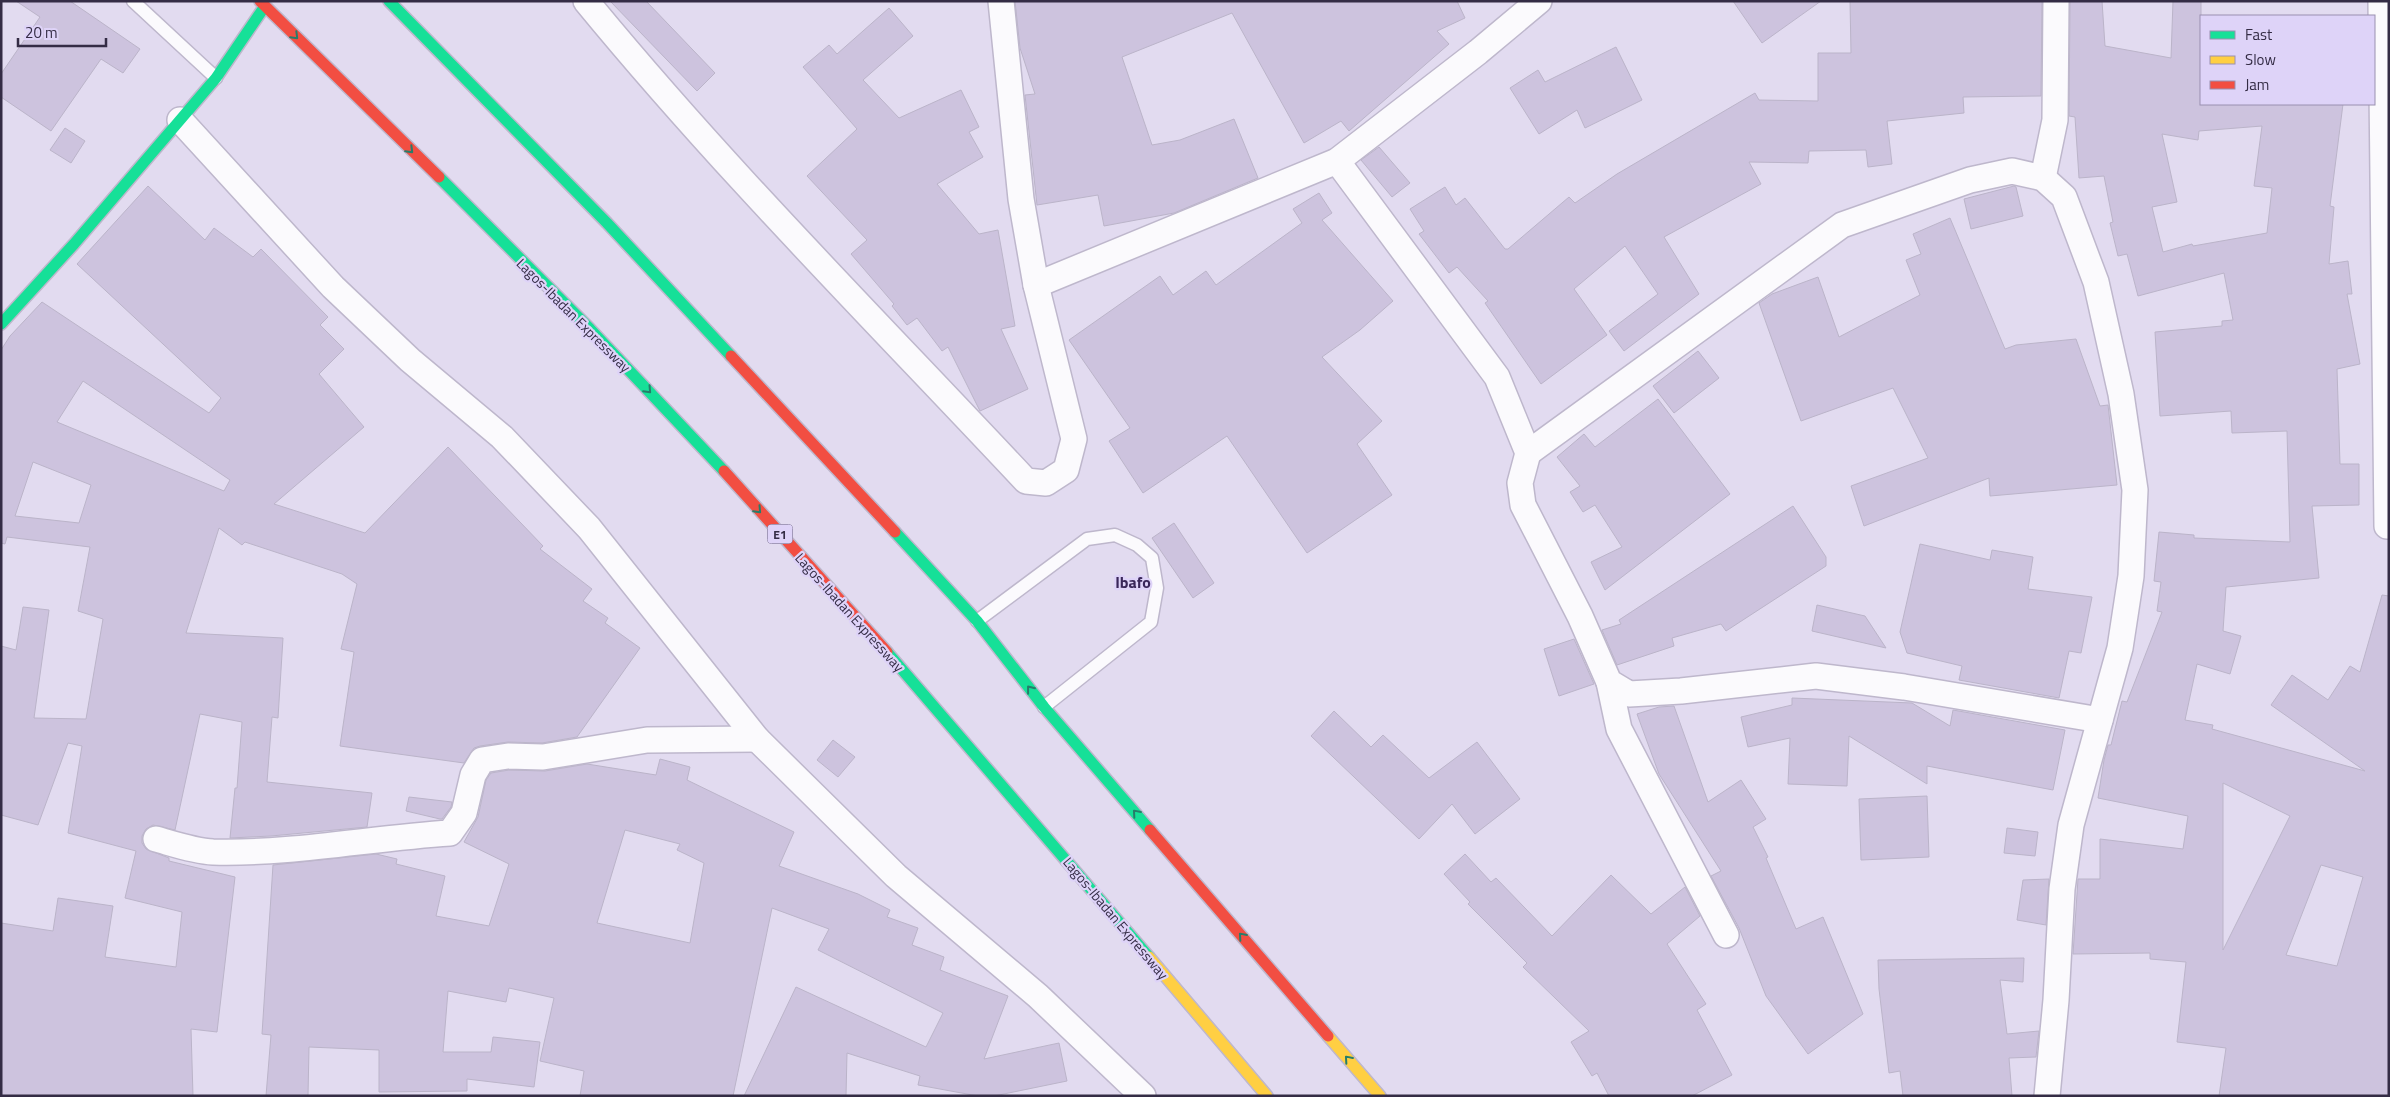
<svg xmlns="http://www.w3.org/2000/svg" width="2390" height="1097" viewBox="0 0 2390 1097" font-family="'Titillium Web',sans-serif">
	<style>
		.building { fill: #cdc3de; stroke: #bbb4c9; fill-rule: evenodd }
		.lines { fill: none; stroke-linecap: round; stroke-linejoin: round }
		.lane-casing { stroke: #beb7cc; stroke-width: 15 }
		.street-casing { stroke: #beb7cc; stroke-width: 28 }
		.fast-casing { stroke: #beb7cc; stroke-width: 14 }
		.slow-casing { stroke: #beb7cc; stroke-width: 14 }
		.jam-casing { stroke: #beb7cc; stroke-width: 14 }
		.lane { stroke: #fbfafd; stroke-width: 12 }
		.street { stroke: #fbfafd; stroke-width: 25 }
		.fast { stroke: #16e098; stroke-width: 11 }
		.slow { stroke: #ffcf43; stroke-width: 11 }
		.jam { stroke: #f24e42; stroke-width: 11 }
		.oneway { stroke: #267d6a }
		.labels { text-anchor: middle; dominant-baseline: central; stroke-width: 4.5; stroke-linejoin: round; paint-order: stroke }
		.shield { fill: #ded3f8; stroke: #675e7b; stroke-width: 1 }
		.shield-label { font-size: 12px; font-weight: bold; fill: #342c45 }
		.street-label { font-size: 14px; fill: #342c45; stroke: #ded3f8 }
		.quarter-label { font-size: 16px; font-weight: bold; fill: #392659; stroke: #ded3f8 }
	</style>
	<rect width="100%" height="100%" fill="#e2dbf0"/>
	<g class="building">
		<polygon points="16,1 70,1 140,49 123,73 101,59 51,131 1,97 1,74 40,17"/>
		<polygon points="610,1 646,1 715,73 697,91"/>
		<polygon points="1015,1 1457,1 1465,18 1437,31 1449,44 1349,131 1341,121 1304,143 1232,13 1122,57 1152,145 1180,140 1234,119 1258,178 1174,213 1104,226 1098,195 1037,205 1025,95 1035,94 1020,48"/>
		<polygon points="1733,1 1821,1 1762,43"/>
		<polygon points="1850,1 2042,1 2041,96 1963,97 1964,113 1887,121 1892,164 1868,167 1866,150 1809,151 1808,163 1749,162 1761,184 1664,237 1699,294 1624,351 1609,331 1658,294 1625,246 1574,289 1607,335 1541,384 1485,303 1488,301 1457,267 1449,273 1419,234 1424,231 1410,209 1445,187 1456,205 1465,198 1505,249 1508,249 1569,197 1575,203 1617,174 1755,93 1759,100 1818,101 1818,53 1851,53"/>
		<path d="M2070,1H2102L2105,46L2171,58L2173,1H2201V104H2343L2330,206L2334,207L2329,264L2348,261L2352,294H2347L2360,364L2337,369L2340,464H2359V505L2312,506L2319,578L2226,587L2223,631L2241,636L2230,674L2197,664L2185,720L2213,725L2212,729L2365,771L2271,705L2292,675L2328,700L2350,666L2360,672L2382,595L2389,596V1096H2219L2226,1048L2177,1042L2186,962L2150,959V953L2073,954L2078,879H2100V839L2183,849L2188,816L2098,798L2104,760L2108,745H2111L2122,701L2127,702L2162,612L2157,611L2161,582L2154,581L2159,532L2194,535V538L2290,542L2287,431L2232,433L2231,411L2160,416L2155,332L2222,326V321L2233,320L2224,273L2138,296L2127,254L2118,256L2110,223L2113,222L2104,176L2079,178L2075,117L2069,116ZM2262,126L2254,186L2272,188L2267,233L2193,246L2192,244L2163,252L2152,207L2177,202L2162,134L2198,140L2199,131ZM2223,783L2290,816L2223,950ZM2321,865L2363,877L2337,966L2286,955Z"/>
		<polygon points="889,8 913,36 863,80 899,118 961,90 979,127 969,132 983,157 937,184 979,234 998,230 1015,326 1001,329 1028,389 980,411 948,347 942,351 917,318 907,325 892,306 894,304 851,254 867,240 807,176 857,129 803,67 829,45 837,54"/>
		<polygon points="1616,47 1642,100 1585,128 1577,110 1539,134 1510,88 1538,70 1545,82"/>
		<polygon points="65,128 85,141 71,163 50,150"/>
		<polygon points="1379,147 1410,183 1392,197 1361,160"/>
		<path d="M148,186L205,240L214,228L253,257L261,249L328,317L320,325L344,349L319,374L364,427L274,504L365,533L448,447L543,546L540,549L592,589L583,601L608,618L605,623L640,648L577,737L542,743L508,742L480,746L474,748L464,763L340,746L354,652L341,649L357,584L342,574L245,542L242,545L219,528L186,633L283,638L278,718L272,717L267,782L372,793L367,827L271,836L230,838L235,788H237L242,722L200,714L175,830L153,825L146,829L142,836V843L146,849L169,858V861L235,877L217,1032L191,1029L193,1096H1V923L53,931L58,898L113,906L105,957L176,967L182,912L125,898L136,851L68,833L82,746L68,743L38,825L1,815V646L16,650L23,607L49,610L34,718L86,719L103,619L78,611L90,547L7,537L5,544L1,543V350L10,336L42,302L209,413L221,398L77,264ZM83,381L230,480L224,491L57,422ZM33,462L91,485L79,523L15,516Z"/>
		<polygon points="2014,186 2016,187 2023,216 1971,229 1964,199"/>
		<polygon points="1319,193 1332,213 1322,220 1393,301 1360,330 1322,357 1382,421 1357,444 1392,495 1307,553 1227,436 1143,493 1109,441 1130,428 1069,340 1160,276 1173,295 1206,271 1216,285 1302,223 1293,209"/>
		<polygon points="1950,218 2005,349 2016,345 2076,339 2100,406 2108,405 2117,485 1990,496 1989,478 1864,526 1851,486 1928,458 1893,388 1801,421 1759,303 1772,294 1818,277 1839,337 1920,295 1906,260 1921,254 1913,234"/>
		<polygon points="1698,351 1719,378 1674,413 1653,386"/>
		<polygon points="1658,399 1730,494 1605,590 1591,562 1622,547 1595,505 1583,512 1570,492 1580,486 1557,457 1584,434 1595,447"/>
		<polygon points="1793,506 1826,557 1826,566 1726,631 1721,624 1672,638 1674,646 1617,665 1602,630 1621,624 1619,620"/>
		<polygon points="1174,523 1214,583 1193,598 1152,538"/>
		<polygon points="1920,544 1990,560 1992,550 2033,557 2028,589 2092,597 2081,653 2069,651 2059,698 1959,680 1962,666 1907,653 1900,632"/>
		<polygon points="1817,605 1865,616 1886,648 1812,631"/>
		<polygon points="1574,639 1594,684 1559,696 1544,649"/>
		<polygon points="1792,698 1912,703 1950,726 1953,710 2065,730 2053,790 1927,766 1927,784 1849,736 1847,786 1788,784 1790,738 1748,747 1741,717 1792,705"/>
		<polygon points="1674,706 1708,802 1741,780 1766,819 1753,827 1768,857 1766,858 1796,929 1823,917 1863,1014 1808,1054 1766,996 1739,928 1711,876 1721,871 1659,774 1637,714 1659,707"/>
		<polygon points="1334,711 1371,747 1383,735 1429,778 1477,742 1520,799 1475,834 1452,804 1419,839 1311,736"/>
		<polygon points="833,740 855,757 838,777 817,760"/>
		<path d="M660,759L690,767L687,780L794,832L779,866L858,894L890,910L887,917L918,928L912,945L944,957L940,970L1008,996L984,1059L1059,1043L1067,1081L994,1096H978L918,1085L920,1076L847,1053L846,1096H744L796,987L926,1047L943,1013L818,950L829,929L772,908L733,1096H580L584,1071L540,1061L554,998L509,988L506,1002L448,991L443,1052H491L493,1037L540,1042L534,1087L467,1079V1091L379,1092V1050L309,1047L308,1096H266L271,1035L262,1034L273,865L376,854L397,859L396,864L445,876L436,916L489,926L509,864L464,842L478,817L486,780L491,773L509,770L545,771L587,764L656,775ZM625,830L680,844L677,850L704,863L690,943L597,923Z"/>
		<polygon points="1927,796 1929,857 1861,860 1859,799"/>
		<polygon points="409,797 452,802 451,807 442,819 440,819 406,811"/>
		<polygon points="2007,828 2038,832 2035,856 2004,853"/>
		<polygon points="1465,854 1491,882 1496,878 1552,936 1611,875 1651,914 1685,887 1700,916 1667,944 1706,1004 1697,1010 1732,1075 1692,1096 1609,1096 1597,1073 1592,1076 1571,1042 1589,1031 1523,967 1527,963 1468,904 1470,902 1444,874"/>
		<polygon points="2049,879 2046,925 2017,920 2023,880"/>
		<polygon points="2024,958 2023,982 2000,980 2007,1034 2039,1031 2036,1057 2009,1058 2012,1096 1903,1096 1900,1071 1889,1073 1879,989 1878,960"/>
	</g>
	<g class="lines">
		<defs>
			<g id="lane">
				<polyline points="133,1 216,78"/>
				<polyline points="977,621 1087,539 1115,535 1137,545 1152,558 1157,588 1151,622 1044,707"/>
			</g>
			<g id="street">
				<path d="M586,1C724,169 878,323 1026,481L1046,483L1066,470L1074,439L1036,285L1021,199L1001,1"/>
				<polyline points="2381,1 2387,526"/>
				<polyline points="180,120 333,287 410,360 502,437 589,528 757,739 896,876 1038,996 1143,1096"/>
				<polyline points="1337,161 1497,377 1528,453 1520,483 1523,505 1580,616 1609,682 1629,694 1681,691 1816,676 1904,687 2100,720"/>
				<polyline points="2043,178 2055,120 2056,1"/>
				<polyline points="1036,285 1337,161 1478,52 1539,1"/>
				<polyline points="1528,453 1842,225 1970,180 2012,171 2043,178 2064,197 2096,282 2121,394 2135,490 2131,576 2120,648 2071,825 2062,889 2056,1000 2047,1096"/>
				<polyline points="1609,682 1619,729 1726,935"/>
				<path d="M156,839C174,844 194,851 213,852C292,854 371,838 450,833L464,813L473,775L482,760L508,756L543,757L647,740L757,739"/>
			</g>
			<g id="fast">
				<polyline points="389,1 607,223 731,356"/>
				<polyline points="439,177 590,329 724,471"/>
				<polyline points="1,324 74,244 216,78 265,6"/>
				<polyline points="895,532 977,621 1044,707 1150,830"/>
				<polyline points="887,652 1149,957"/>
			</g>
			<g id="slow">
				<polyline points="1149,957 1267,1096"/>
				<polyline points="1328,1036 1380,1096"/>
			</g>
			<g id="jam">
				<polyline points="260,1 439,177"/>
				<polyline points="731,356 895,532"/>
				<polyline points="724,471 887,652"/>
				<polyline points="1150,830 1328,1036"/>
			</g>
		</defs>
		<use href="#lane" class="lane-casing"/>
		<use href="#street" class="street-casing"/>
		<use href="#fast" class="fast-casing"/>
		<use href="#slow" class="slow-casing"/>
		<use href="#jam" class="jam-casing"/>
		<use href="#lane" class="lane"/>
		<use href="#street" class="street"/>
		<use href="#fast" class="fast"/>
		<use href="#slow" class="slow"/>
		<use href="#jam" class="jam"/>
	</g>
	<defs><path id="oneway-chevron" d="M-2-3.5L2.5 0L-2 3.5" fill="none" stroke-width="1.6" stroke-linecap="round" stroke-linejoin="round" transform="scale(1.25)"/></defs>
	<g class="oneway">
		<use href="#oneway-chevron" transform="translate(295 36) rotate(45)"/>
		<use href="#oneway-chevron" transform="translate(410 150) rotate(45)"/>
		<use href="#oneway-chevron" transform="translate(648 390) rotate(47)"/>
		<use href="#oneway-chevron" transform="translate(758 510) rotate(47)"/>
		<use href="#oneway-chevron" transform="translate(1030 689) rotate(-128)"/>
		<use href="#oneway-chevron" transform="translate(1136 813) rotate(-131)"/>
		<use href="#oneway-chevron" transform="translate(1242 936) rotate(-131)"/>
		<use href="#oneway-chevron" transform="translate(1348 1059) rotate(-131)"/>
	</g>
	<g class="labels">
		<rect class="shield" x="767.5" y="524.5" width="25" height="19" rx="4"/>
		<g class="shield-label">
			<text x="780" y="534">E1</text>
		</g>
		<g class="street-label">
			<text transform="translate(574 315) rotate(45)">Lagos-Ibadan Expressway</text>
			<text transform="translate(850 612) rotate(48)">Lagos-Ibadan Expressway</text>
			<text transform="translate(1116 918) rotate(50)">Lagos-Ibadan Expressway</text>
		</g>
		<g class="quarter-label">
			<text x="1133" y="582">Ibafo</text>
		</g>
	</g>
	<rect width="2390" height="1097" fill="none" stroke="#342c45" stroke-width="5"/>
	<rect x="2200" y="15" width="175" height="90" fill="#ded3f8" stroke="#9a90b0"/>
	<rect x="2210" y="31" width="25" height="8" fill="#16e098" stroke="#9a90b0"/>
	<text x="2245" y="40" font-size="15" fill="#342c45">Fast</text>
	<rect x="2210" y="56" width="25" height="8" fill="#ffcf43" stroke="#9a90b0"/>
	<text x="2245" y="65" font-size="15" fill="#342c45">Slow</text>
	<rect x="2210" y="81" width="25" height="8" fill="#f24e42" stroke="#9a90b0"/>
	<text x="2245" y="90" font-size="15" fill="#342c45">Jam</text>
	<path d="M18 38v8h88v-8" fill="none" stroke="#342c45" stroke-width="2.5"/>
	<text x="25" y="38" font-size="15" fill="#342c45" stroke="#ded3f8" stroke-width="4" paint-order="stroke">20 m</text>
</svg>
